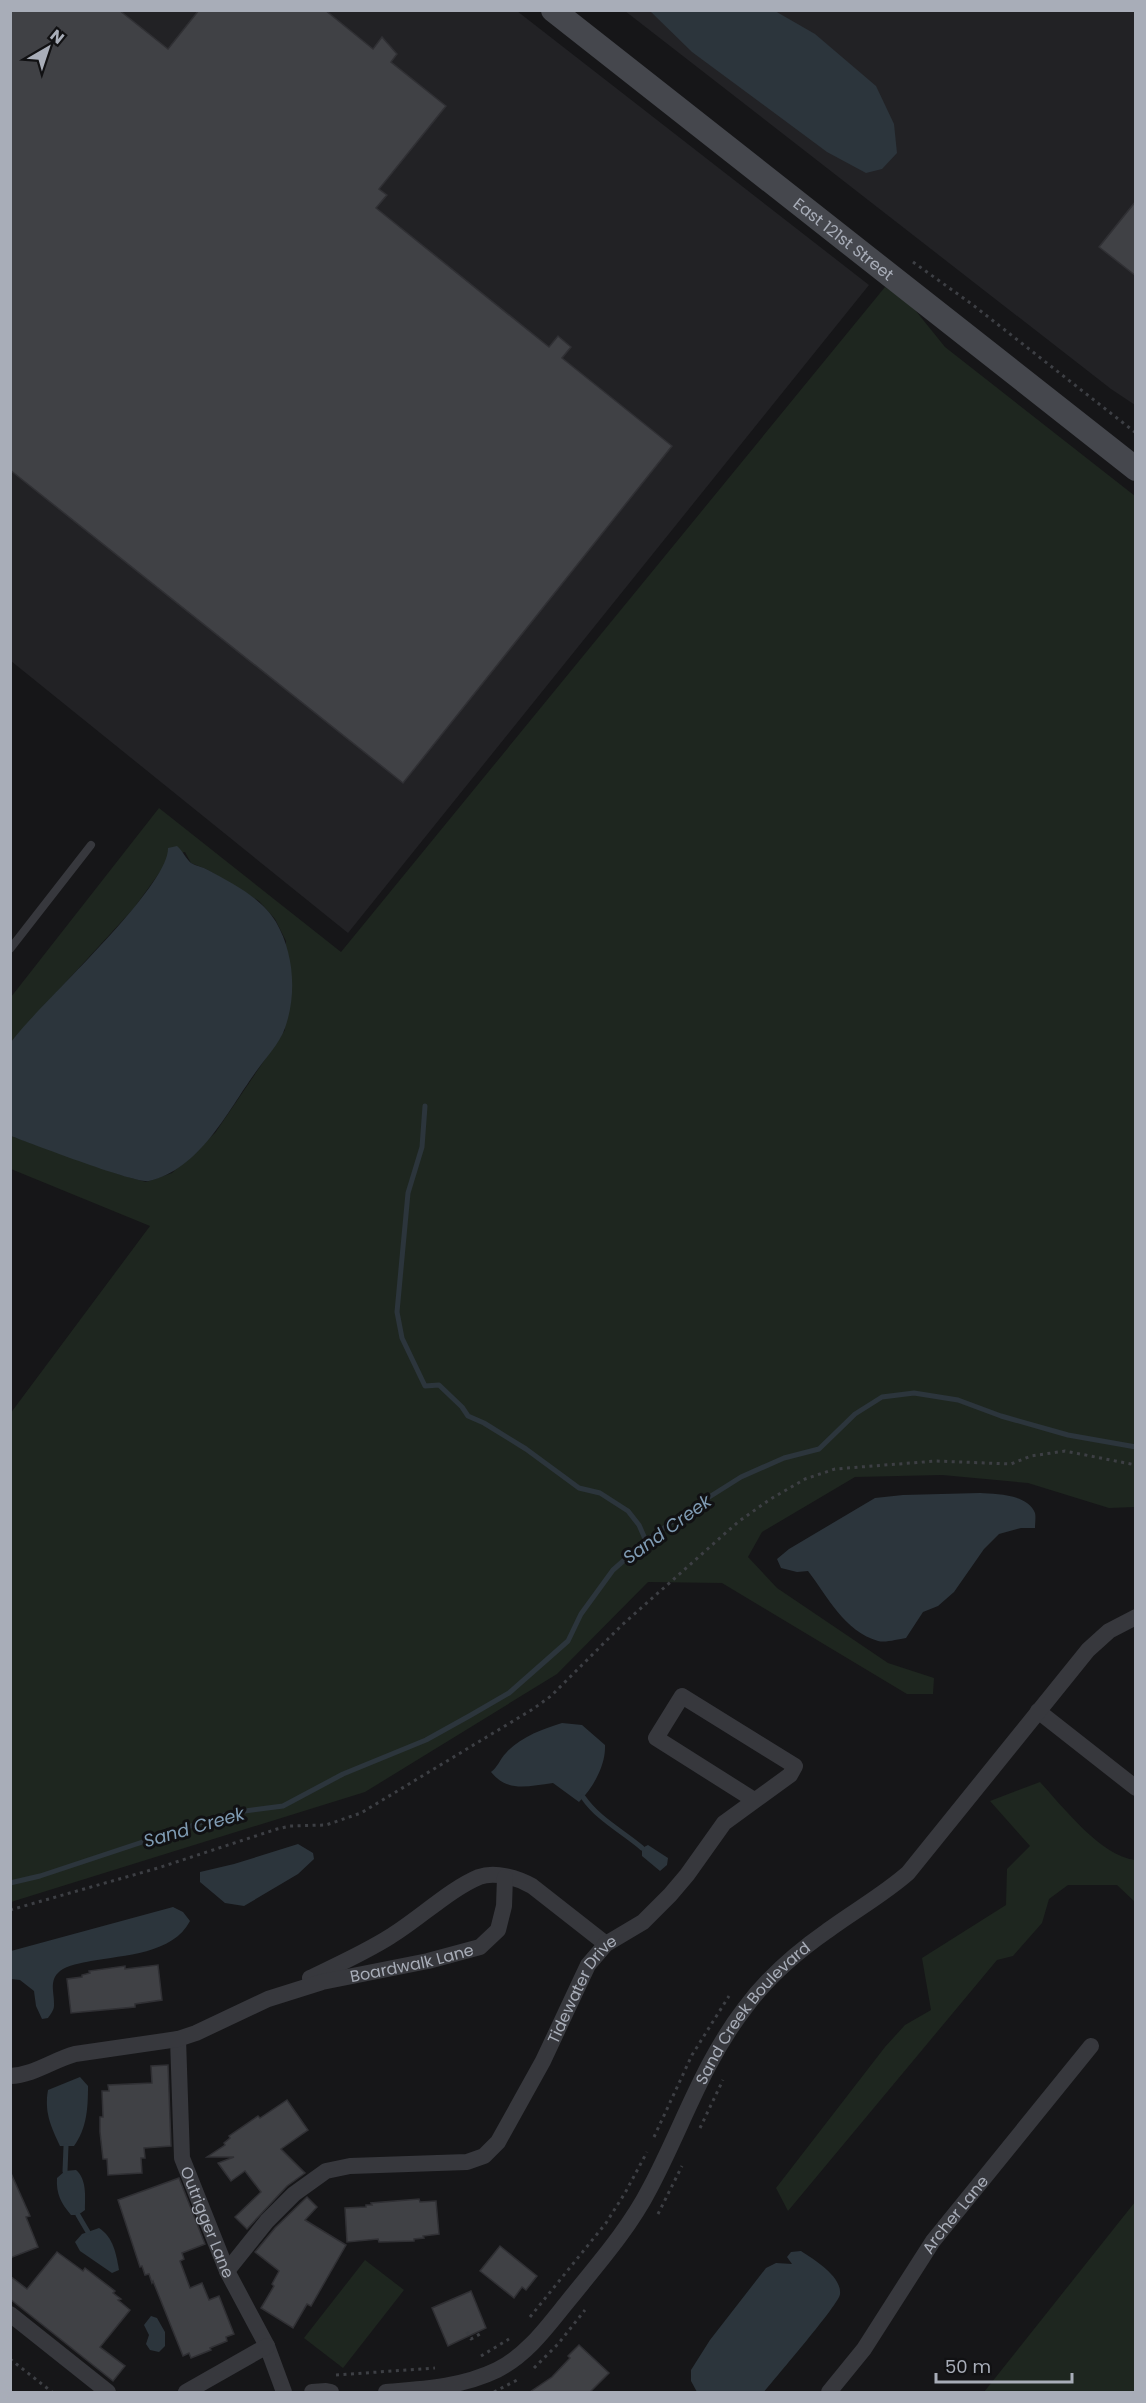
<svg xmlns="http://www.w3.org/2000/svg" width="1146" height="2403" viewBox="0 0 1146 2403" font-family="Poppins,sans-serif">
	<style>
		.built { fill: #222225 }
		.green { fill: #1e261f }
		.water { fill: #2c353c }
		.lines { fill: none; stroke-linecap: round; stroke-linejoin: round }
		.stream { stroke: #2c353c; stroke-width: 5 }
		.building { fill: #404145; stroke: #303034; stroke-width: 1.5 }
		.path { stroke: #3d3f44; stroke-width: 3; stroke-dasharray: 3 4.5; stroke-linecap: butt }
		.lane { stroke: #37383d; stroke-width: 8 }
		.street { stroke: #37383d; stroke-width: 16 }
		.secondary { stroke: #45474d; stroke-width: 24 }
		.labels { text-anchor: middle; dominant-baseline: central; stroke-width: 6; stroke-linejoin: round; paint-order: stroke }
		.street-label { font-size: 16px; fill: #a8adb8; stroke: #111113 }
		.water-label { font-size: 18px; font-style: italic; fill: #7f9bb3; stroke: #111113 }
	</style>
	<rect width="100%" height="100%" fill="#161618"/>
	<g class="built">
		<polygon points="10,11 517,11 869,285 348,933 11,661"/>
		<polygon points="625,11 1135,11 1135,405 1111,389"/>
	</g>
	<g class="green">
		<polygon points="885,287 907,300 945,347 1135,496 1135,1507 1109,1508 1028,1483 942,1475 855,1477 762,1532 748,1557 777,1588 888,1663 934,1678 933,1694 907,1694 722,1583 648,1582 557,1674 365,1792 11,1902 10,1414 150,1226 11,1169 11,1136 121,1175 146,1182 172,1173 215,1133 285,1030 286,941 275,919 259,901 206,869 191,863 185,852 168,855 165,865 134,908 11,1042 11,997 159,808 341,952"/>
		<path d="M1040,1782C1063,1807 1101,1856 1135,1860V1902L1117,1885H1068L1049,1899L1042,1923L1013,1956L997,1960L788,2211L776,2188L885,2047L905,2025L931,2010L922,1958L1006,1905L1007,1869L1030,1846L990,1801Z"/>
		<polygon points="1135,2202 1135,2392 984,2392"/>
		<polygon points="365,2260 404,2290 343,2368 304,2338"/>
	</g>
	<g class="water">
		<polygon points="650,11 775,11 815,34 876,86 894,124 897,153 882,169 866,173 827,152 692,52"/>
		<path d="M177,846C183,851 186,859 191,863C196,866 203,867 208,870C232,883 262,898 276,922C294,953 297,994 285,1028C280,1043 264,1060 255,1073C227,1112 200,1169 149,1181C136,1184 30,1143 11,1136V1042C39,1004 169,888 168,848Z"/>
		<path d="M980,1493C996,1494 1028,1494 1035,1513C1036,1517 1035,1523 1035,1528H1021L999,1534L984,1549L954,1592L938,1606L923,1612L906,1638C898,1639 886,1643 878,1641C844,1631 828,1597 808,1571L797,1572L781,1568L777,1559L789,1549L875,1498L903,1495Z"/>
		<path d="M562,1723L582,1725L605,1745C606,1765 593,1788 579,1802L553,1783C528,1786 508,1793 491,1772C498,1767 500,1759 506,1753C520,1737 543,1729 562,1723Z"/>
		<polygon points="298,1844 313,1853 314,1859 298,1874 244,1906 225,1903 200,1882 200,1872 234,1864"/>
		<polygon points="648,1845 668,1858 667,1865 660,1871 642,1856 642,1848"/>
		<path d="M173,1907L183,1912L190,1921C173,1954 124,1955 91,1961C82,1963 67,1965 60,1971C48,1981 55,1993 54,2006C54,2010 50,2015 48,2018L42,2019L36,2006L34,1991L20,1980L11,1979V1951Z"/>
		<path d="M80,2077L88,2086C88,2107 87,2128 74,2146H60C51,2127 44,2112 48,2090Z"/>
		<path d="M76,2170C87,2179 85,2197 85,2210L78,2215H71C61,2203 56,2194 57,2178L65,2171Z"/>
		<path d="M99,2228C113,2237 116,2253 119,2270L112,2273L80,2251L75,2242L82,2234Z"/>
		<path d="M801,2251C813,2259 842,2276 840,2294C840,2303 775,2378 764,2392H697L691,2381V2370L710,2340L766,2268L776,2263L792,2264L787,2257L791,2252Z"/>
		<polygon points="151,2316 157,2318 165,2332 165,2346 159,2352 150,2350 146,2344 149,2335 144,2325"/>
	</g>
	<g class="lines">
		<g class="stream">
			<polyline points="425,1106 422,1147 408,1193 397,1312 402,1338 425,1386 439,1385 462,1407 468,1416 484,1423 526,1449 579,1488 600,1493 628,1511 639,1525 646,1541"/>
			<path d="M583,1797C598,1819 622,1831 642,1848"/>
			<polyline points="10,1883 40,1876 230,1813 283,1806 343,1774 426,1740 471,1715 509,1693 568,1641 581,1614 613,1570 646,1541 687,1511 741,1477 784,1458 819,1449 855,1414 882,1397 914,1393 958,1400 1001,1416 1068,1435 1136,1447"/>
			<polyline points="65,2171 66,2146"/>
			<polyline points="78,2215 88,2232"/>
		</g>
	</g>
	<g class="building">
		<polygon points="10,10 119,10 168,49 199,10 325,10 373,49 382,37 397,54 391,62 446,106 379,189 387,195 376,208 549,347 558,336 571,347 562,358 672,446 403,783 10,470"/>
		<polygon points="1136,201 1136,276 1099,247"/>
		<polygon points="158,1965 162,2000 135,2004 135,2007 71,2013 67,1979 82,1977 82,1975 90,1973 89,1971 125,1966 125,1969"/>
		<polygon points="168,2065 171,2146 144,2148 145,2158 141,2158 142,2173 108,2175 107,2159 103,2159 100,2132 100,2117 103,2117 102,2091 109,2091 108,2085 152,2083 151,2066"/>
		<polygon points="287,2100 308,2130 281,2149 305,2173 287,2186 247,2229 235,2217 261,2192 245,2171 231,2181 218,2163 234,2157 207,2157 225,2145 224,2143 230,2138 229,2136 258,2116 260,2118"/>
		<polygon points="10,2171 30,2216 26,2217 38,2247 10,2258"/>
		<polygon points="179,2178 205,2244 182,2253 184,2259 180,2261 190,2288 202,2283 209,2300 219,2296 234,2334 226,2337 227,2341 210,2348 211,2350 191,2358 189,2353 183,2356 153,2281 152,2283 149,2274 145,2275 142,2266 140,2267 118,2200"/>
		<polygon points="307,2197 317,2207 305,2220 346,2245 311,2306 307,2304 293,2328 261,2308 274,2286 272,2284 279,2271 255,2252 275,2228"/>
		<polygon points="419,2199 420,2202 436,2201 439,2234 423,2236 424,2238 414,2239 414,2241 379,2242 378,2239 347,2242 345,2208 366,2207 366,2205 372,2205 371,2203"/>
		<polygon points="500,2246 537,2276 526,2290 522,2287 514,2298 480,2271"/>
		<polygon points="57,2252 83,2271 85,2268 115,2291 113,2293 121,2299 118,2300 130,2310 100,2347 125,2366 113,2381 10,2299 10,2276 27,2289"/>
		<polygon points="471,2291 486,2328 448,2346 432,2308"/>
		<polygon points="579,2345 609,2373 590,2392 530,2392 552,2377 570,2358 568,2356"/>
	</g>
	<g class="lines">
		<g class="path">
			<polyline points="913,262 973,305 1136,433"/>
			<polyline points="10,1910 158,1868 277,1829 290,1826 326,1825 361,1813 533,1709 551,1696 622,1625 738,1522 769,1500 805,1479 835,1469 936,1461 1011,1464 1031,1456 1065,1451 1136,1465"/>
			<polyline points="700,2128 723,2080"/>
			<polyline points="654,2137 692,2055 729,1996"/>
			<polyline points="658,2214 682,2166"/>
			<polyline points="530,2317 606,2223 625,2193 647,2152"/>
			<polyline points="467,2332 471,2339 480,2334"/>
			<polyline points="481,2356 509,2339"/>
			<polyline points="10,2359 52,2392"/>
			<polyline points="534,2368 558,2344 585,2310"/>
			<polyline points="336,2375 435,2368"/>
			<polyline points="494,2392 519,2379"/>
		</g>
		<polyline class="lane" points="10,949 91,845"/>
		<g class="street">
			<polyline points="1038,1711 1136,1788"/>
			<path d="M310,1978C337,1965 366,1952 391,1936C419,1919 450,1889 479,1877C495,1871 518,1878 532,1886L606,1944"/>
			<path id="s1" d="M178,2039L182,2158L227,2271L267,2346L284,2392"/>
			<path id="s2" d="M10,2076C34,2075 53,2060 75,2054L178,2039L196,2033L268,1999L322,1982L428,1961L480,1947L498,1930L504,1906L505,1877"/>
			<path id="s3" d="M227,2271L267,2221L294,2194L326,2171L350,2166L467,2162L484,2156L498,2142L543,2061L588,1965L606,1944L643,1922L670,1895L687,1875L724,1823L790,1775L795,1766L682,1696L656,1738L754,1800"/>
			<polyline points="10,2314 108,2392"/>
			<polyline points="186,2392 267,2346"/>
			<polyline points="312,2392 326,2391 331,2392"/>
			<path id="s4" d="M386,2392C424,2389 462,2387 497,2370C527,2355 547,2327 568,2301C597,2265 629,2229 650,2188C682,2128 703,2062 745,2008C767,1978 797,1952 827,1931C854,1911 883,1895 908,1873L1088,1650L1109,1631L1136,1617"/>
			<path id="s5" d="M829,2392L864,2349L933,2241L1091,2046"/>
		</g>
		<path class="secondary" id="s6" d="M553,10L1136,469"/>
	</g>
	<g class="labels">
		<g class="street-label">
			<text stroke="none"><textPath href="#s6" startOffset="370">East 121st Street</textPath></text>
			<text stroke="none"><textPath href="#s2" startOffset="420">Boardwalk Lane</textPath></text>
			<text stroke="none"><textPath href="#s3" startOffset="496">Tidewater Drive</textPath></text>
			<text stroke="none"><textPath href="#s4" startOffset="558">Sand Creek Boulevard</textPath></text>
			<text stroke="none"><textPath href="#s5" startOffset="218">Archer Lane</textPath></text>
			<text stroke="none"><textPath href="#s1" startOffset="188">Outrigger Lane</textPath></text>
		</g>
		<g class="water-label">
			<text transform="translate(667 1529) rotate(-36)">Sand Creek</text>
			<text transform="translate(194 1827) rotate(-16)">Sand Creek</text>
		</g>
	</g>
	<rect width="1146" height="2403" fill="none" stroke="#a8adb8" stroke-width="24"/>
	<g transform="translate(48 48) rotate(39)" stroke="#111113" stroke-width="4.5" paint-order="stroke">
	<path d="M0-4.5L10 22L0 15L-10 22Z" fill="#a8adb8"/>
	<text y="-9" font-size="16" font-weight="bold" text-anchor="middle" fill="#a8adb8">N</text>
	</g>
	<path d="M936 2373v9h136v-9" fill="none" stroke="#a8adb8" stroke-width="3"/>
	<text x="945" y="2373" font-size="18" fill="#a8adb8" stroke="#111113" stroke-width="4.5" paint-order="stroke">50 m</text>
</svg>
